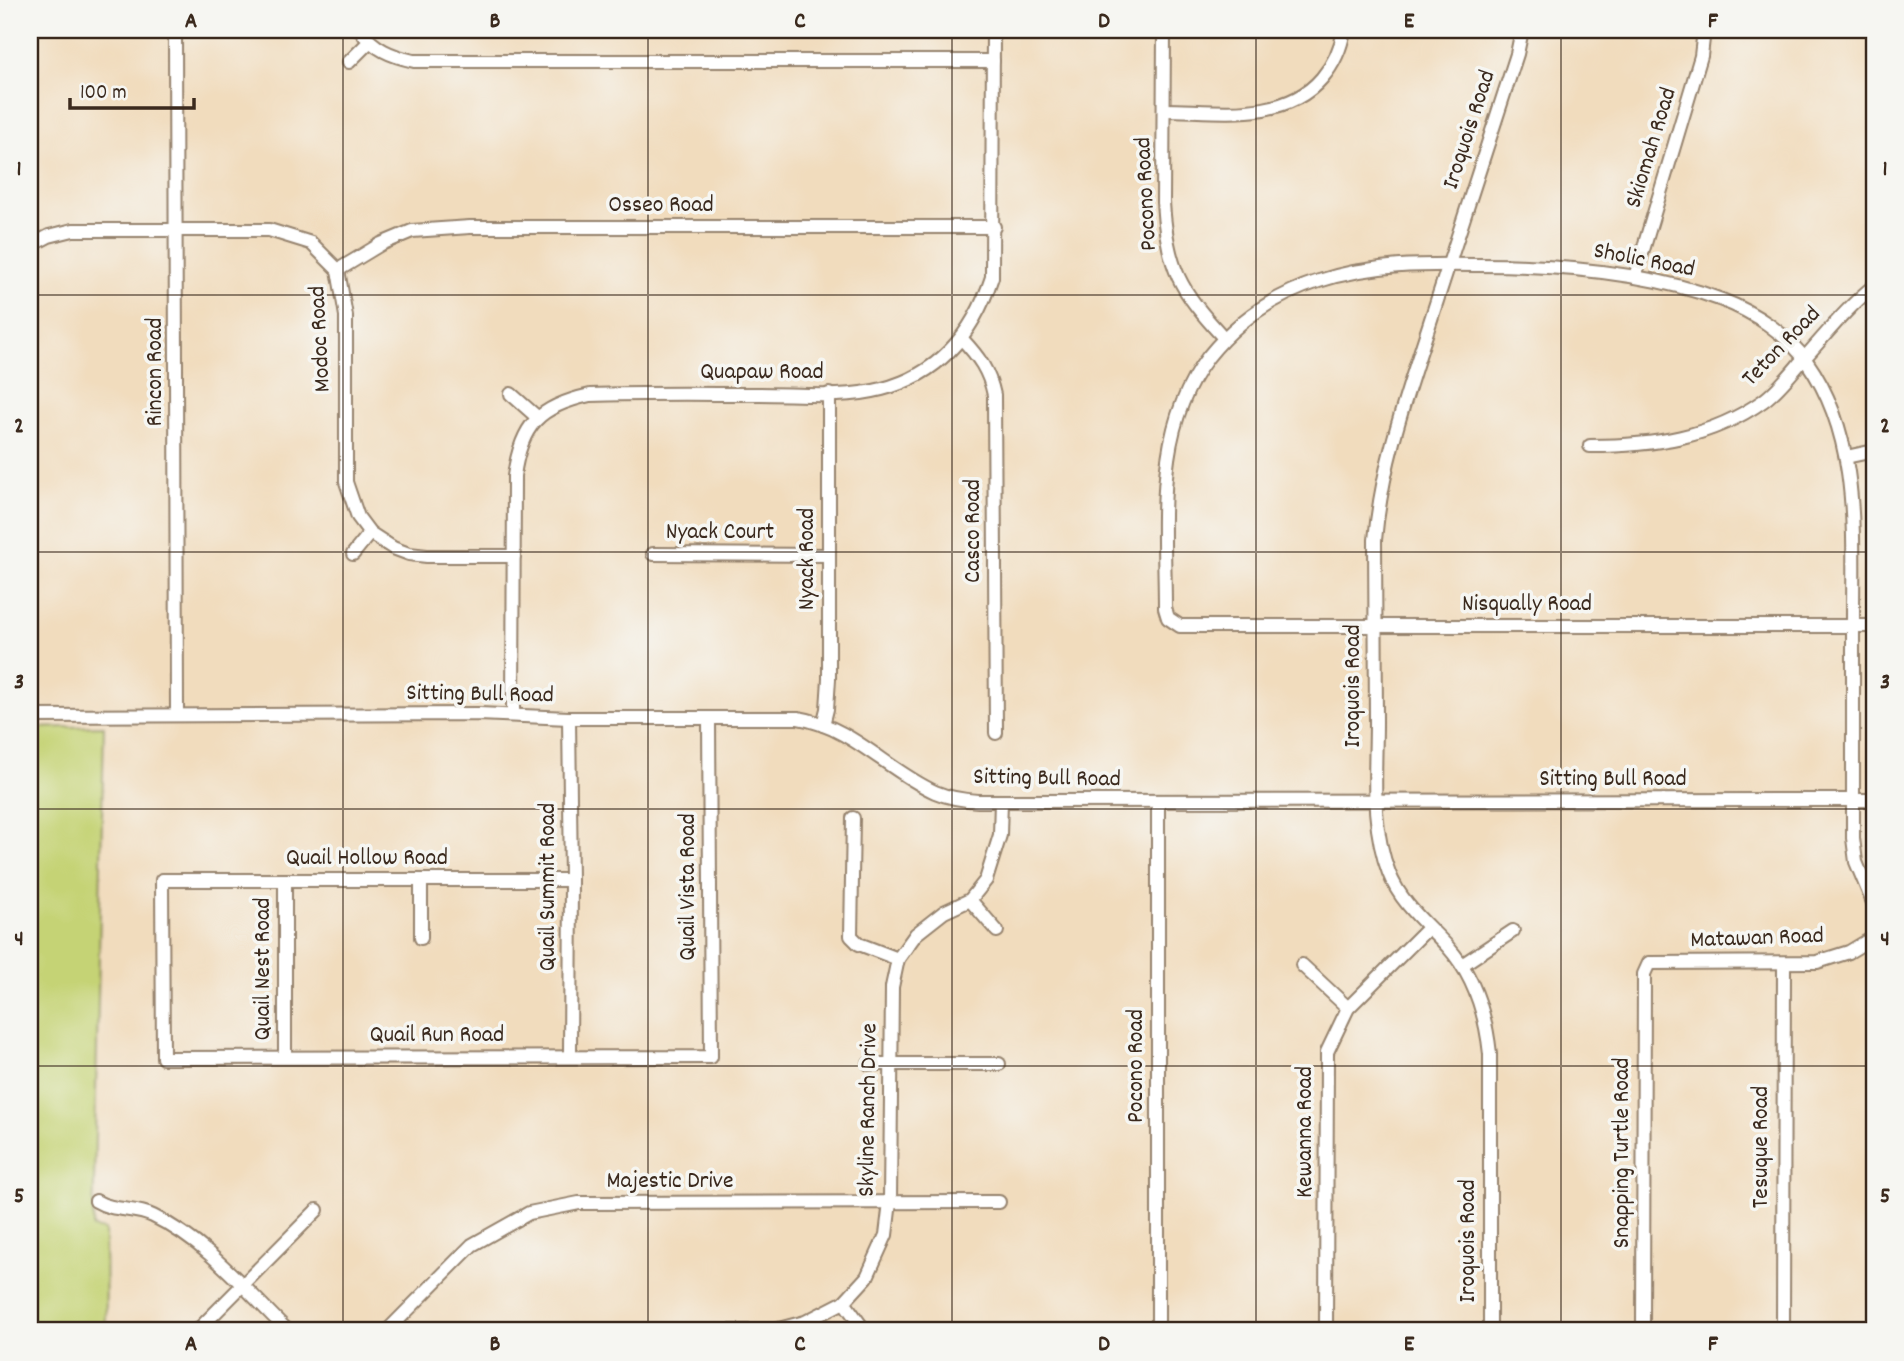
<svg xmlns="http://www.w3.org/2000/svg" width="1904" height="1361" viewBox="0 0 1904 1361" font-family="Dekko,sans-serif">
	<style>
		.green { fill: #c5d375; stroke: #807e4a; stroke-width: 2 }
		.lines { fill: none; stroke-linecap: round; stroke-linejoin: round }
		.minor-casing { stroke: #96836e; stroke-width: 16 }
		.minor { stroke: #fff; stroke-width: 12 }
		.grid { fill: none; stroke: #3b2a1e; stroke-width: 2; stroke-opacity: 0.55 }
		.labels { text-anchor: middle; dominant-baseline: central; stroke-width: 7; stroke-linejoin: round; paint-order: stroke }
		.street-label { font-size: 24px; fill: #3b2a1e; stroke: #f6f6f2 }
		.neatline { fill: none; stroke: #3b2a1e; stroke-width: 2.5 }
		.grid-label { font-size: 23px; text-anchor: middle; font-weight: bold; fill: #3b2a1e }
	</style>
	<rect width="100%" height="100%" fill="#f6f6f2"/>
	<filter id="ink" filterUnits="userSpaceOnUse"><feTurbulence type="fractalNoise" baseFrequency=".0143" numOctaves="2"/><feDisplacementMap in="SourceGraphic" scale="14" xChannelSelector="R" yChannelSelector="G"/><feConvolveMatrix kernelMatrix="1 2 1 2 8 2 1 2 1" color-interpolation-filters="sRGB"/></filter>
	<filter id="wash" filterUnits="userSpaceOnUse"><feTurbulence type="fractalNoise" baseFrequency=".00686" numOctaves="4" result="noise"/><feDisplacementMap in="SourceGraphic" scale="28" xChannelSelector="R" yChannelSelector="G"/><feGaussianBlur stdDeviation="1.57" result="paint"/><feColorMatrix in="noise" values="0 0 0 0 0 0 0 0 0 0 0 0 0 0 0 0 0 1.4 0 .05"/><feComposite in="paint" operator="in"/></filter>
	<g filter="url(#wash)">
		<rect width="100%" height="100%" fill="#f1dcbd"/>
		<polygon class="green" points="104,726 93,1228 105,1230 106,1331 30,1331 30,728"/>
	</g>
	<g filter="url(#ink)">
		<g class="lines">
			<defs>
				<g id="minor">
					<polyline points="175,30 177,714"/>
					<path d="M360,30C374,49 391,56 414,61H993"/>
					<path d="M1164,30L1163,202C1167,268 1180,291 1224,338"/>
					<polyline points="349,62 369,42"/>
					<path d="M1164,110C1216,110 1284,123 1322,78C1334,64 1341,48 1344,30"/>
					<polyline points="30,246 49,236 73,230 269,230 311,243 338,270 346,316 346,482 358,517 370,533 393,548 409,554 427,556 514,556"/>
					<polyline points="338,270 381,244 412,231 470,227 994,227"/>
					<polyline points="1635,277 1701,56 1704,30"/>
					<path d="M962,339C979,357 989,371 994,395L996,733"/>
					<polyline points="511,394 537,417"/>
					<path d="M1590,446C1652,446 1711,438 1763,401C1776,392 1789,376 1800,363C1824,337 1846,308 1874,286"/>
					<polyline points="1846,457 1874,451"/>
					<polyline points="353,554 370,533"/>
					<polyline points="653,554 829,555"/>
					<path d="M1874,626H1180L1168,618L1165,608C1165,523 1153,429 1208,357C1237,321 1275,295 1319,281C1371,264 1423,264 1477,265C1556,265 1648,272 1722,300C1754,312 1787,334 1807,362C1860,437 1853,533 1853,620V838L1856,862L1874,905"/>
					<path d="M513,714L514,476C521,424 540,406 590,395C647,393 704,394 760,394C799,394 844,399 882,389C941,374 974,332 992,277L993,30"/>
					<path d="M30,716L479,714L569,718H798C851,726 888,771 935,792C949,798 963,800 978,801L1874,800"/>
					<polyline points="569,718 571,880 570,1056"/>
					<polyline points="823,725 827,709 829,679 829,394"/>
					<polyline points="1158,801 1158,1331"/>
					<polyline points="853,818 851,936 859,944 898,959"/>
					<polyline points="571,880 162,880 163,1058 711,1057 709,718"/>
					<polyline points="285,881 285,1057"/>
					<polyline points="970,900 997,931"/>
					<polyline points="421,938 421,880"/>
					<polyline points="1302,965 1348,1008"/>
					<polyline points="1462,965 1513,931"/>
					<polyline points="869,1064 999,1064"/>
					<path d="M96,1201C114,1212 135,1207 153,1216C207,1242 246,1290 288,1331"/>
					<polyline points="844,1302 862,1327 870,1331"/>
					<polyline points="197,1331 317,1210"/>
					<polyline points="387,1331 472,1245 529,1213 579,1203 999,1202"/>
					<polyline points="702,1331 771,1331 805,1322 844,1302 867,1277 886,1235 890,1202 892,987 898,959 916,934 944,912 970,900 986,880 1000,835 1001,801"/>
					<polyline points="1326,1331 1327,1052 1348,1008 1428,928"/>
					<path d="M1490,1331V1054C1486,1016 1475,977 1448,947C1427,924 1401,904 1389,873C1370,824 1376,772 1376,721C1376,661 1375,600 1375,540C1382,461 1409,388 1433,313C1461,227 1489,140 1517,54L1522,30"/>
					<polyline points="1643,1331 1644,974 1649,963 1817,962 1849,952 1874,937"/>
					<polyline points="1783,1331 1784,963"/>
				</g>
			</defs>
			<use href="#minor" class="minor-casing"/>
			<use href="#minor" class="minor"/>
		</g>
	</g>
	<path class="grid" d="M343,30V1331M648,30V1331M952,30V1331M1256,30V1331M1561,30V1331M30,295H1874M30,552H1874M30,809H1874M30,1066H1874"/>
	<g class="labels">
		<g class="street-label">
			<text transform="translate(1470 130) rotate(-72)">Iroquois Road</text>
			<text transform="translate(1652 148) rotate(-73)">Skiomah Road</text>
			<text transform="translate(1147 194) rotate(-93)">Pocono Road</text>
			<text x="661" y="206">Osseo Road</text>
			<text transform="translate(1644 261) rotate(11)">Sholic Road</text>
			<text transform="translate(321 339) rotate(-93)">Modoc Road</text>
			<text transform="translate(1782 347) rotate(-46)">Teton Road</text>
			<text transform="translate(156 372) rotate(-90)">Rincon Road</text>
			<text x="762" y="373">Quapaw Road</text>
			<text transform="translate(974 531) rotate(-90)">Casco Road</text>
			<text x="720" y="533">Nyack Court</text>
			<text transform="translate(808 559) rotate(-90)">Nyack Road</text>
			<text x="1527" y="605">Nisqually Road</text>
			<text transform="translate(1354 686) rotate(-90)">Iroquois Road</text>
			<text transform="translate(480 695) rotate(1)">Sitting Bull Road</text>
			<text transform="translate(1047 779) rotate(1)">Sitting Bull Road</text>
			<text x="1613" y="780">Sitting Bull Road</text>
			<text x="367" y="859">Quail Hollow Road</text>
			<text transform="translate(549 887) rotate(-90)">Quail Summit Road</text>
			<text transform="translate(689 887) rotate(-90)">Quail Vista Road</text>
			<text transform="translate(1757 939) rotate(-2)">Matawan Road</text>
			<text transform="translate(264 969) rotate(-90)">Quail Nest Road</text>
			<text x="437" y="1036">Quail Run Road</text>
			<text transform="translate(1137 1066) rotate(-90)">Pocono Road</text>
			<text transform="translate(869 1110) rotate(-89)">Skyline Ranch Drive</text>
			<text transform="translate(1306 1132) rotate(-90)">Kewanna Road</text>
			<text transform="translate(1762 1147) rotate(-90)">Tesuque Road</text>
			<text transform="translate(1623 1153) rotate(-90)">Snapping Turtle Road</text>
			<text x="670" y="1182">Majestic Drive</text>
			<text transform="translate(1469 1241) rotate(-90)">Iroquois Road</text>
		</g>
	</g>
	<rect width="1904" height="1361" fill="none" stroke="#f6f6f2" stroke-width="77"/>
	<path d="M70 98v10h124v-10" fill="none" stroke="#3b2a1e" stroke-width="3.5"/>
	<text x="80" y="98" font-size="21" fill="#3b2a1e" stroke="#f6f6f2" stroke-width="5" paint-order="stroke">100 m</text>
	<rect x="38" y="38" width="1828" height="1284" class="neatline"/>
	<g class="grid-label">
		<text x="191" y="27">A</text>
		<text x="495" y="27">B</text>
		<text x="800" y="27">C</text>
		<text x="1104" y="27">D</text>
		<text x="1409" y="27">E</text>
		<text x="1713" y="27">F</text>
		<text x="19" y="175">1</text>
		<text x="1885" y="175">1</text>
		<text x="19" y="432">2</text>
		<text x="1885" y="432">2</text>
		<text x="19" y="688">3</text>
		<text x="1885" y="688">3</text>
		<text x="19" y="945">4</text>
		<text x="1885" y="945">4</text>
		<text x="19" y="1202">5</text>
		<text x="1885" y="1202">5</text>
		<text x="191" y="1350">A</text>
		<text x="495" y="1350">B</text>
		<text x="800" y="1350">C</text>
		<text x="1104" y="1350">D</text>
		<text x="1409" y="1350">E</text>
		<text x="1713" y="1350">F</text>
	</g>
</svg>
